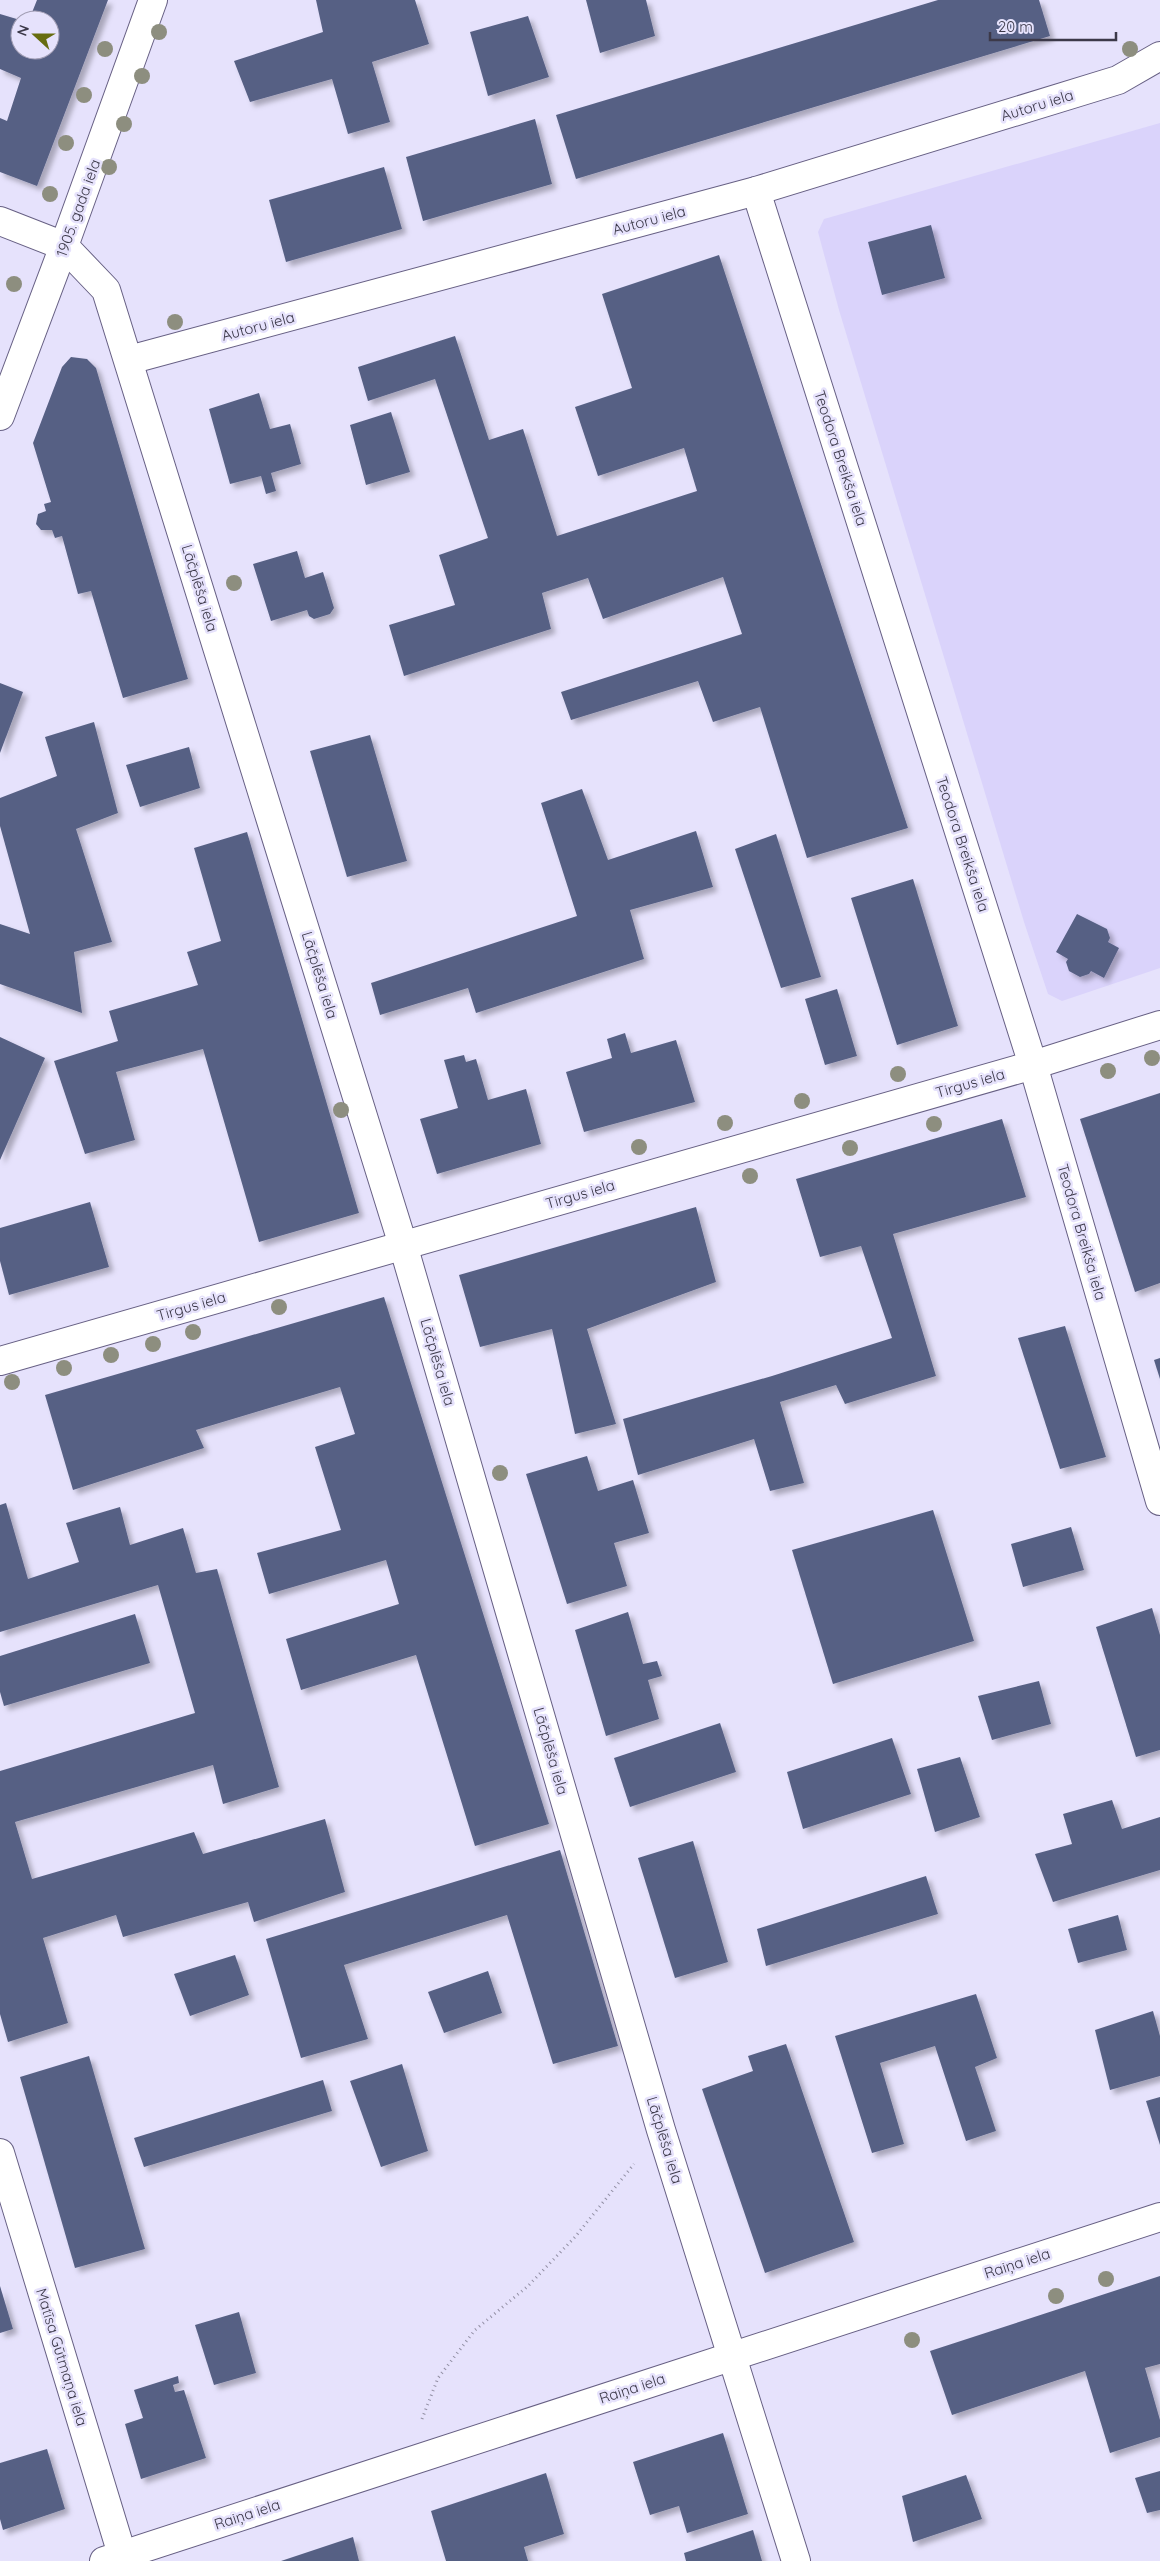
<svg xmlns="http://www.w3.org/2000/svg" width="1160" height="2561" viewBox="0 0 1160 2561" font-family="Quicksand,sans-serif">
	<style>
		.built { fill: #dad3fb }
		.building { fill: #576084; filter: url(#shadow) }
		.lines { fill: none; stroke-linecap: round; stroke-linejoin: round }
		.street-casing { stroke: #676084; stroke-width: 30 }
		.secondary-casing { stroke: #676084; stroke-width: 30 }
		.path { stroke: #9390a5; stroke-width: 3; stroke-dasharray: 1 4; stroke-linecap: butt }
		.street { stroke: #fff; stroke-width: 28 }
		.secondary { stroke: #fff; stroke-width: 28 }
		.tree { fill: #8d8e7f }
		.labels { text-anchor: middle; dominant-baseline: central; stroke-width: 5; stroke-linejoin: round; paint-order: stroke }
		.street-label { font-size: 15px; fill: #3c3949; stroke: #e6e2fc }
	</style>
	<defs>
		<filter id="shadow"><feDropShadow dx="4.5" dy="4.5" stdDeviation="2.5" flood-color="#0004"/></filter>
	</defs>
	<rect width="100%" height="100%" fill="#e6e2fc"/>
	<polygon class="built" points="1160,123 1160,968 1062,1001 1048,994 1024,922 839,310 818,232 824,219"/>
	<g class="building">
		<polygon points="37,0 108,0 37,186 0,172 0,118 7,121 21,78 0,69 0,14 20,20 20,50 50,50 50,20 29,20"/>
		<polygon points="316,0 415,0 429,44 372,62 390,122 348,134 332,79 250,102 234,61 323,32"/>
		<polygon points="586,0 646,0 655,36 600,53"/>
		<polygon points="938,0 1039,0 1050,36 576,179 556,115"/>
		<polygon points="528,16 549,77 488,96 470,32"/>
		<polygon points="535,119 552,184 423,221 406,157"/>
		<polygon points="384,167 402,229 286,262 269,200"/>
		<polygon points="931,225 945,278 882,295 868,242"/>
		<polygon points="719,255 908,828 807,858 760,707 713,722 698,681 571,720 561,692 742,634 723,577 603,619 588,578 542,593 551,629 404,676 389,625 455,605 439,555 488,538 435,379 368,401 358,367 455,336 489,440 523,429 557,536 697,491 684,448 598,476 575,407 632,388 602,294"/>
		<polygon points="71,357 87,359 96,368 188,679 123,698 91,591 78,594 62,536 55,538 52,530 41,530 36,524 38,514 46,511 44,504 51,502 33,443 62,367"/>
		<polygon points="259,393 270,429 290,424 301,464 271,473 276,491 266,494 261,476 230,484 209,409"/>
		<polygon points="391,412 410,472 366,485 350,425"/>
		<polygon points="297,551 305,578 323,572 334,608 330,614 314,619 309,616 307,610 271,621 253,564"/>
		<polygon points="0,683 23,692 0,753"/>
		<polygon points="94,722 118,813 76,829 112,942 74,952 82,1013 0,984 0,924 30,934 0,826 0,798 57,776 45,737"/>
		<polygon points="370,735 407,861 347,877 310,751"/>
		<polygon points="189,747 200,788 140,807 126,765"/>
		<polygon points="582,789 608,860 696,831 713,887 630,910 644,959 476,1013 468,988 380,1015 371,983 577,916 541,803"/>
		<polygon points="247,832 359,1213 259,1242 203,1049 116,1072 135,1140 85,1154 54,1061 118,1041 109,1011 198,985 187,952 221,941 194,848"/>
		<polygon points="776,834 821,977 781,988 735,849"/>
		<polygon points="913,879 958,1026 897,1045 851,898"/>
		<polygon points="1077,914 1107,929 1110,938 1108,942 1119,948 1104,978 1091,971 1089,974 1080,977 1069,971 1066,962 1068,959 1056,952"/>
		<polygon points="837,989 857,1056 825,1065 805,999"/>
		<polygon points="625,1033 631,1053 676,1040 695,1102 584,1132 566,1072 612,1058 607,1039"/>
		<polygon points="0,1037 45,1058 0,1160"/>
		<polygon points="464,1055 466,1062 476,1059 488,1100 526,1089 541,1144 437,1174 420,1119 458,1108 444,1060"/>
		<polygon points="1160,1093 1160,1283 1135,1292 1080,1119"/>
		<polygon points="1002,1119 1026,1197 893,1234 936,1376 845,1404 836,1385 780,1402 804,1483 770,1491 754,1439 638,1475 623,1419 772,1376 892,1338 861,1246 820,1257 796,1179"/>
		<polygon points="90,1202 109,1267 9,1295 0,1261 0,1228"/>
		<polygon points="696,1207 716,1282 587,1329 616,1424 575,1434 552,1329 480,1347 459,1275"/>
		<polygon points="384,1297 549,1824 475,1846 416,1655 301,1690 286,1639 399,1604 386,1560 269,1594 257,1553 341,1530 315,1447 355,1434 340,1387 196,1430 204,1448 73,1490 45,1395"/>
		<polygon points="1065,1326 1106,1457 1060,1469 1018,1338"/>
		<polygon points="1160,1358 1160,1379 1154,1360"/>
		<polygon points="587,1456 598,1491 633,1480 649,1533 614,1543 627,1586 567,1604 526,1474"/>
		<polygon points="6,1503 28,1579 79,1562 66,1523 120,1507 130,1545 183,1528 196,1573 217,1569 279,1787 223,1804 213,1765 15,1822 32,1879 194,1832 203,1854 325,1819 345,1892 254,1922 248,1902 123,1937 116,1915 43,1938 68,2023 8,2042 0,2014 0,1771 195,1713 158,1585 0,1632 0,1505"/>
		<polygon points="933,1510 974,1641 833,1684 792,1550"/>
		<polygon points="1071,1527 1084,1570 1023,1587 1011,1544"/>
		<polygon points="1152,1608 1160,1635 1160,1750 1136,1757 1096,1627"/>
		<polygon points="628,1612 643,1664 657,1661 662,1676 648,1680 659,1719 606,1736 575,1630"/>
		<polygon points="135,1614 150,1663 4,1706 0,1692 0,1656"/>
		<polygon points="1039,1681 1051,1724 992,1740 978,1696"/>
		<polygon points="720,1723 736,1772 630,1807 614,1758"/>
		<polygon points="892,1738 911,1794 803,1829 787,1772"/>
		<polygon points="960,1757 980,1817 935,1832 917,1769"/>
		<polygon points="1112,1800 1122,1829 1160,1817 1160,1870 1053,1902 1035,1854 1072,1844 1063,1814"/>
		<polygon points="693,1841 728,1962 675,1978 638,1858"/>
		<polygon points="560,1850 618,2046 553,2064 507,1915 344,1965 368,2039 301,2058 266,1939"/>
		<polygon points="926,1876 938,1914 766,1966 757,1929"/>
		<polygon points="1118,1915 1127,1950 1078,1963 1068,1929"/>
		<polygon points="235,1955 249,1995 190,2016 174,1974"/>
		<polygon points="488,1971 502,2013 444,2033 428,1992"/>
		<polygon points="976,1994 997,2058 975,2067 996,2131 966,2141 935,2046 880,2063 904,2144 872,2153 835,2036"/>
		<polygon points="1153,2011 1160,2036 1160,2076 1110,2090 1095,2030"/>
		<polygon points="786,2044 854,2242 765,2273 702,2089 753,2071 748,2056"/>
		<polygon points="89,2056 145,2249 75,2268 20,2077"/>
		<polygon points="402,2064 428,2151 381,2167 350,2081"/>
		<polygon points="323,2080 332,2111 144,2167 134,2138"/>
		<polygon points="1160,2097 1160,2145 1146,2101"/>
		<polygon points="1160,2276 1160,2364 1145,2368 1160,2420 1160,2437 1110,2453 1085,2371 952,2415 930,2351"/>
		<polygon points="0,2286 13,2329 0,2333"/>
		<polygon points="239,2312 256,2373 214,2385 195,2325"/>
		<polygon points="178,2376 179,2383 173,2385 175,2392 184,2390 206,2458 141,2479 125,2424 143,2418 134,2390"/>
		<polygon points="723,2433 748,2514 687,2533 679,2506 650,2515 633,2462"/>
		<polygon points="47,2449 65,2509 3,2530 0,2519 0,2463"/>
		<polygon points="1160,2471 1160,2510 1147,2513 1135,2478"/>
		<polygon points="546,2473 564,2534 524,2547 528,2561 446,2561 431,2511"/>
		<polygon points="966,2475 982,2519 913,2542 902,2496"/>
		<polygon points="753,2530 762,2561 686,2561 684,2553"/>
		<polygon points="353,2537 359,2561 281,2561"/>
	</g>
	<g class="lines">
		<defs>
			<g id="street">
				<polyline points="756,191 1033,1065 1160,1501"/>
				<polyline points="0,221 64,246 106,290 403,1245 661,2130 796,2561"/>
				<polyline points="129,360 756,191 1118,80 1160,56"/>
				<polyline points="0,416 64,246 153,0"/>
				<polyline points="0,1361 1033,1065 1160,1025"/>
				<polyline points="0,2153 124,2561"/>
			</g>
			<polyline id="secondary" points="104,2561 1160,2217"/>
		</defs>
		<use href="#street" class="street-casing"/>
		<use href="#secondary" class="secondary-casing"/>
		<polyline class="path" points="422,2419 438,2378 475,2330 528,2286 575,2237 634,2164"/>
		<use href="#street" class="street"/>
		<use href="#secondary" class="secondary"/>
	</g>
	<g class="tree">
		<circle cx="159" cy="32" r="8"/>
		<circle cx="105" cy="49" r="8"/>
		<circle cx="1130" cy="49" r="8"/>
		<circle cx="142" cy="76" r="8"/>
		<circle cx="84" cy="95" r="8"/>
		<circle cx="124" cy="124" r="8"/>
		<circle cx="66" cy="143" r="8"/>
		<circle cx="109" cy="167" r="8"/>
		<circle cx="50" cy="194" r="8"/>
		<circle cx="14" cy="284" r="8"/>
		<circle cx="175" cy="322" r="8"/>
		<circle cx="234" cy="583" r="8"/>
		<circle cx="1152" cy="1058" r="8"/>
		<circle cx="1108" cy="1071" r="8"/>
		<circle cx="898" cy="1074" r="8"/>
		<circle cx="802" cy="1101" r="8"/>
		<circle cx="341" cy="1110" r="8"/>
		<circle cx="725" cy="1123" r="8"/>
		<circle cx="934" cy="1124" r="8"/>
		<circle cx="639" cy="1147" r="8"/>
		<circle cx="850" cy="1148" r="8"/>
		<circle cx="750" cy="1176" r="8"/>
		<circle cx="279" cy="1307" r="8"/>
		<circle cx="193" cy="1332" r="8"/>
		<circle cx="153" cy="1344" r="8"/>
		<circle cx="111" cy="1355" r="8"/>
		<circle cx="64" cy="1368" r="8"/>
		<circle cx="12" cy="1382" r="8"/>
		<circle cx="500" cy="1473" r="8"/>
		<circle cx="1106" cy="2279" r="8"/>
		<circle cx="1056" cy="2296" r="8"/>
		<circle cx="912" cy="2340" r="8"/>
	</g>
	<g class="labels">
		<g class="street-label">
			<text transform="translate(1037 105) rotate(-17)">Autoru iela</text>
			<text transform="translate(78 208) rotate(-70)">1905. gada iela</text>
			<text transform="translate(649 220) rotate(-15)">Autoru iela</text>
			<text transform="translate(258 326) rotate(-15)">Autoru iela</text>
			<text transform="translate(841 458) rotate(72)">Teodora Breikša iela</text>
			<text transform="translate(200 588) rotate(73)">Lāčplēša iela</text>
			<text transform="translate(963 844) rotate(72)">Teodora Breikša iela</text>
			<text transform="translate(320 975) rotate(73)">Lāčplēša iela</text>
			<text transform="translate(970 1083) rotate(-16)">Tirgus iela</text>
			<text transform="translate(580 1194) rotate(-16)">Tirgus iela</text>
			<text transform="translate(1082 1232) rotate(74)">Teodora Breikša iela</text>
			<text transform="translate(191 1306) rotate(-16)">Tirgus iela</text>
			<text transform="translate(438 1362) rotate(74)">Lāčplēša iela</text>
			<text transform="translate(551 1751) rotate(74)">Lāčplēša iela</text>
			<text transform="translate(665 2140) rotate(73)">Lāčplēša iela</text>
			<text transform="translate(1017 2263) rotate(-18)">Raiņa iela</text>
			<text transform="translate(62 2357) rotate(73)">Matīsa Gūtmaņa iela</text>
			<text transform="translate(632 2388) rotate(-18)">Raiņa iela</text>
			<text transform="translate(247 2514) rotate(-18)">Raiņa iela</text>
		</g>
	</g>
	<g transform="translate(35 35) rotate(291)"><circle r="24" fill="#e6e2fc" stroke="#a29eb4"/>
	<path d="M0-4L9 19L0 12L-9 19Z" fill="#676c10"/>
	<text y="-8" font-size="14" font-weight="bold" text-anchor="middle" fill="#3c3949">N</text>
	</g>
	<path d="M990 32v8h126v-8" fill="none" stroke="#3c3949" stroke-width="2.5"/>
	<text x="998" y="32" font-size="15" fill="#3c3949" stroke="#e6e2fc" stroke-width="4" paint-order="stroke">20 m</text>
</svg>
